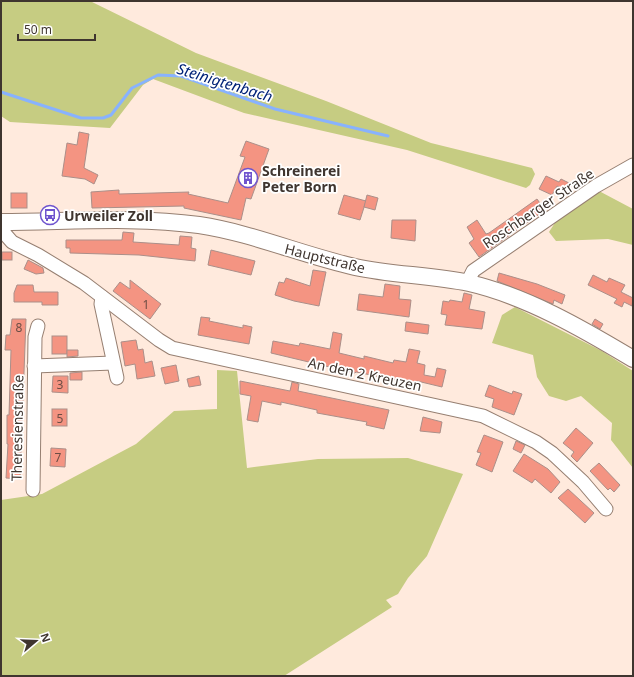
<svg xmlns="http://www.w3.org/2000/svg" width="634" height="677" viewBox="0 0 634 677" font-family="'Noto Sans',sans-serif">
	<style>
		.green { fill: #c6cc82 }
		.lines { fill: none; stroke-linecap: round; stroke-linejoin: round }
		.stream { stroke: #88b2fe; stroke-width: 3 }
		.building { fill: #f49482; stroke: #ab8f89 }
		.minor-casing { stroke: #967f71; stroke-width: 15 }
		.major-casing { stroke: #967f71; stroke-width: 18 }
		.minor { stroke: #fff; stroke-width: 13 }
		.major { stroke: #fff; stroke-width: 16 }
		.labels { text-anchor: middle; dominant-baseline: central; stroke-width: 3.5; stroke-linejoin: round; paint-order: stroke }
		.number-label { font-size: 12px; fill: #6c4d44 }
		.poi-label { font-size: 14px; font-weight: bold; fill: #3f352f; stroke: #fff; text-anchor: start }
		.street-label { font-size: 14px; fill: #3f352f; stroke: #fff }
		.water-label { font-size: 15px; font-style: italic; fill: #027; stroke: #fff }
	</style>
	<rect width="100%" height="100%" fill="#ffeadd"/>
	<g class="green">
		<polygon points="1,1 90,1 196,53 326,101 431,143 532,168 535,174 530,185 526,188 407,150 244,113 153,79 143,85 110,128 10,122 1,116"/>
		<polygon points="599,191 633,209 633,245 608,239 556,241 549,232 558,218"/>
		<polygon points="515,307 602,351 633,371 633,468 611,440 612,423 581,396 566,401 549,396 537,377 533,355 492,343 502,315"/>
		<polygon points="217,370 237,371 247,468 318,459 408,458 463,474 427,556 408,578 398,594 386,600 392,607 284,676 1,676 1,500 42,494 136,444 174,411 217,409"/>
	</g>
	<g class="lines">
		<polyline class="stream" points="1,92 81,118 103,118 111,115 132,88 158,75 181,76 275,109 388,136"/>
	</g>
	<g class="building">
		<polygon points="79,132 89,134 84,168 98,175 94,184 85,179 62,176 67,143 77,145"/>
		<polygon points="246,141 269,149 251,199 246,198 241,220 184,208 184,206 92,208 91,192 119,190 119,194 189,192 188,194 228,203 245,157 240,156"/>
		<polygon points="546,176 559,182 561,179 569,183 565,190 557,186 552,195 539,189"/>
		<rect x="11" y="193" width="16" height="15"/>
		<polygon points="344,195 366,201 360,220 338,214"/>
		<polygon points="367,195 378,198 375,210 364,207"/>
		<polygon points="537,199 545,210 479,257 469,243 474,239 467,227 477,220 486,234 489,233"/>
		<polygon points="392,220 416,220 415,241 391,238"/>
		<polygon points="123,232 134,233 133,242 179,245 180,236 192,237 191,248 196,249 195,261 139,255 70,253 70,248 66,248 66,240 122,240"/>
		<polygon points="211,250 255,261 251,275 208,265"/>
		<rect x="2" y="252" width="10" height="8"/>
		<polygon points="28,260 43,268 44,273 36,274 24,269"/>
		<polygon points="313,270 326,272 319,306 294,301 275,295 279,282 284,283 286,278 310,286"/>
		<polygon points="499,273 537,284 565,295 562,304 554,300 553,304 497,281"/>
		<polygon points="593,275 607,282 609,278 625,285 621,292 633,298 632,306 624,302 622,307 614,303 617,299 588,285"/>
		<polygon points="130,280 161,304 150,319 113,291 120,282 130,289"/>
		<polygon points="385,284 400,286 399,299 411,300 409,317 357,310 359,294 383,297"/>
		<polygon points="17,285 33,285 34,292 58,292 58,305 42,305 42,302 14,302 14,293"/>
		<polygon points="464,293 472,295 469,309 485,312 482,329 445,325 447,315 441,314 443,301 449,302 450,300 462,302"/>
		<polygon points="201,317 210,318 209,321 243,328 243,325 252,327 249,344 198,335"/>
		<polygon points="12,319 26,319 20,479 6,478 8,444 7,444 7,415 9,415 11,350 5,350 6,335 10,335"/>
		<polygon points="595,319 603,324 600,329 592,324"/>
		<polygon points="406,322 429,325 428,334 405,331"/>
		<polygon points="333,332 342,334 339,353 364,359 364,356 393,363 394,360 406,362 409,349 420,351 417,363 425,365 424,375 435,377 437,368 446,370 442,387 417,381 416,384 356,372 355,373 271,353 273,341 299,346 300,343 330,349"/>
		<rect x="52" y="336" width="15" height="18"/>
		<polygon points="136,340 138,350 143,349 145,363 152,361 155,376 137,379 135,364 125,366 121,342"/>
		<polygon points="67,350 78,350 78,356 67,357"/>
		<polygon points="176,365 179,381 165,384 161,368"/>
		<polygon points="82,372 82,380 70,380 70,373"/>
		<polygon points="53,376 68,376 68,393 52,392"/>
		<polygon points="199,376 201,385 189,387 187,379"/>
		<polygon points="240,381 290,391 292,382 299,384 298,391 389,410 384,429 366,425 367,422 317,413 317,410 281,402 281,405 262,401 258,422 247,420 251,396 240,394"/>
		<polygon points="489,385 512,394 513,391 522,394 514,415 492,407 494,399 485,396"/>
		<rect x="52" y="409" width="15" height="17"/>
		<polygon points="423,417 442,422 440,433 420,431"/>
		<polygon points="576,428 593,443 577,462 571,456 574,452 563,443"/>
		<polygon points="484,435 503,442 492,472 476,465 481,453 477,452"/>
		<polygon points="516,441 525,445 521,453 513,449"/>
		<polygon points="51,448 66,449 65,467 50,466"/>
		<polygon points="524,454 548,469 560,482 551,493 535,479 532,483 513,471"/>
		<polygon points="599,463 620,485 614,492 610,488 608,490 590,471"/>
		<polygon points="568,489 594,513 585,523 558,498"/>
	</g>
	<g class="lines">
		<defs>
			<g id="minor">
				<polyline points="1,222 5,234 12,242 38,255 84,283 159,340 172,348 483,416 536,442 552,453 583,482 606,509"/>
				<polyline points="467,283 473,271 596,186 633,165"/>
				<polyline points="102,297 101,304 117,378"/>
				<polyline points="34,366 113,363"/>
				<polyline points="33,490 35,337 38,326"/>
			</g>
			<path id="major" d="M1,222C66,222 134,216 199,225C252,233 302,255 355,267C392,275 431,275 469,283C526,296 583,329 633,359"/>
		</defs>
		<use href="#minor" class="minor-casing"/>
		<use href="#major" class="major-casing"/>
		<use href="#minor" class="minor"/>
		<use href="#major" class="major"/>
	</g>
	<defs>
		<symbol id="building-ring" viewBox="-11 -11 22 22"><circle r="9.5" fill="#fff" stroke="#6f54ce" stroke-width="1.5"/><path d="M-4-6H4V6H1V3H-1V6H-4ZM-2.5-4.3h1.7v1.8h-1.7ZM.8-4.3h1.7v1.8H.8ZM-2.5-1h1.7V.8h-1.7ZM.8-1h1.7V.8H.8Z" fill="#6f54ce"/></symbol>
		<symbol id="bus-ring" viewBox="-11 -11 22 22"><circle r="9.5" fill="#fff" stroke="#6f54ce" stroke-width="1.5"/><path d="M-5-6H5V4H4V6H2V4H-2V6H-4V4H-5ZM-3.5-4V0h7V-4ZM-3.5 1.2v1.5H-2V1.2ZM2 1.2v1.5H3.5V1.2Z" fill="#6f54ce"/></symbol>
	</defs>
	<g fill-rule="evenodd">
		<use href="#building-ring" x="237" y="167" width="22" height="22"/>
		<use href="#bus-ring" x="39" y="204" width="22" height="22"/>
	</g>
	<g class="labels">
		<g class="number-label">
			<text x="146" y="304">1</text>
			<text x="19" y="327">8</text>
			<text x="60" y="384">3</text>
			<text x="60" y="418">5</text>
			<text x="58" y="457">7</text>
		</g>
		<g class="poi-label">
			<text x="262" y="170">Schreinerei<tspan x="262" dy="16">Peter Born</tspan></text>
			<text x="64" y="215">Urweiler Zoll</text>
		</g>
		<g class="street-label">
			<text transform="translate(538 208) rotate(-34)">Roschberger Straße</text>
			<text transform="translate(325 258) rotate(14)">Hauptstraße</text>
			<text transform="translate(365 374) rotate(12)">An den 2 Kreuzen</text>
			<text transform="translate(17 428) rotate(-89)">Theresienstraße</text>
		</g>
		<g class="water-label">
			<text transform="translate(225 82) rotate(17)">Steinigtenbach</text>
		</g>
	</g>
	<rect width="634" height="677" fill="none" stroke="#3f352f" stroke-width="4"/>
	<g transform="translate(36 641) rotate(71)" stroke="#ffffff" stroke-width="3" paint-order="stroke">
	<path d="M0-3L7 15L0 10L-7 15Z" fill="#3f352f"/>
	<text y="-6" font-size="11" font-weight="bold" text-anchor="middle" fill="#3f352f">N</text>
	</g>
	<path d="M18 34v6h77v-6" fill="none" stroke="#3f352f" stroke-width="2"/>
	<text x="24" y="34" font-size="12" fill="#3f352f" stroke="#ffffff" stroke-width="3" paint-order="stroke">50 m</text>
</svg>
